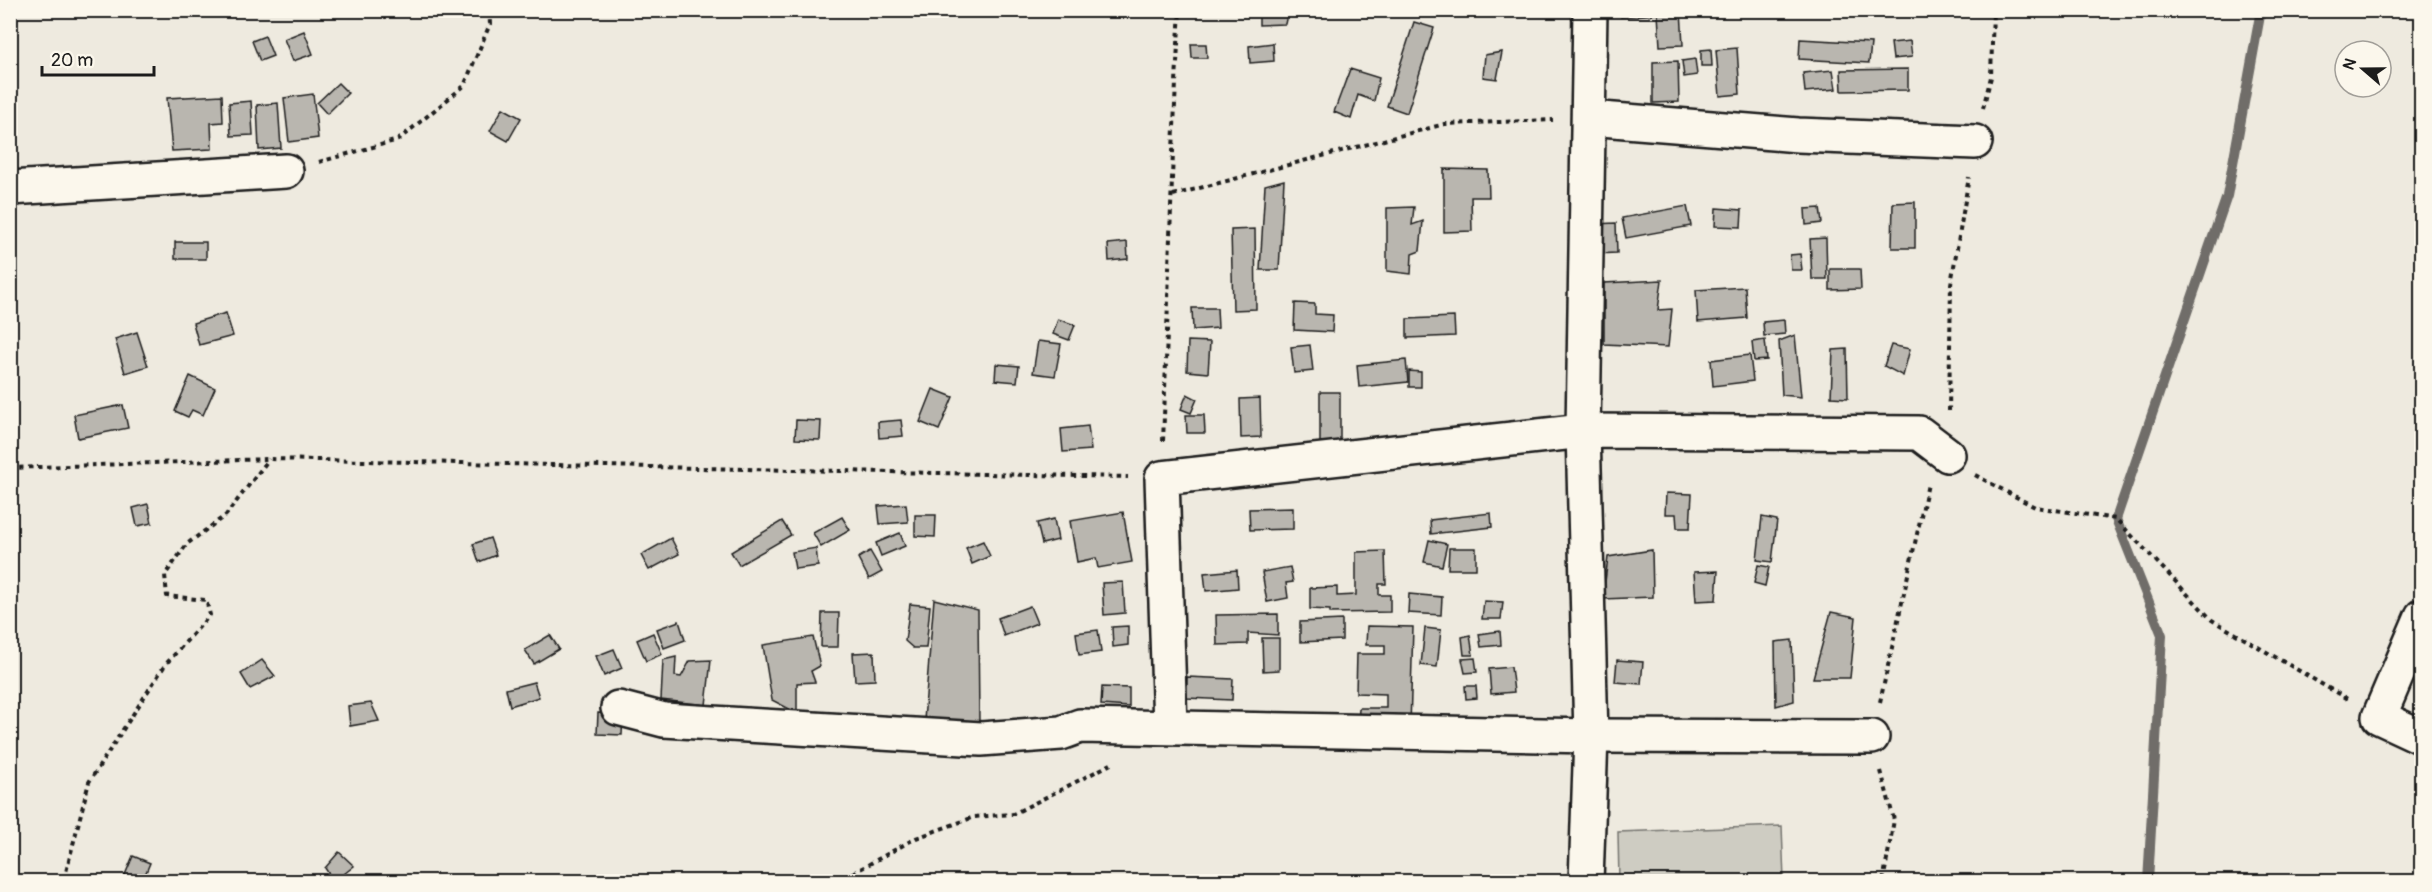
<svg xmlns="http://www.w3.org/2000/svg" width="2432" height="892" viewBox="0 0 2432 892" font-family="Pangolin,sans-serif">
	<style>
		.grass { fill: #ceccc2; stroke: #75746f; stroke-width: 1.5 }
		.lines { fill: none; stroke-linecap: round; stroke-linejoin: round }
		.stream { stroke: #6f6d69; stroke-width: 10 }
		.building { fill: #b9b6af; stroke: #1c1c1c; stroke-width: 1.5 }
		.minor-casing { stroke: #1c1c1c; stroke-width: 38 }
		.path { stroke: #1c1c1c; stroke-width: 4; stroke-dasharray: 4.5 4.5; stroke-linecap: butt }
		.minor { stroke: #fbf7ec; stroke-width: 33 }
	</style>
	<rect width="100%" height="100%" fill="#eeeadf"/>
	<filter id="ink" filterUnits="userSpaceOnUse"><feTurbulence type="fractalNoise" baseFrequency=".0167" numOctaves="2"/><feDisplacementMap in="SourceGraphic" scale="12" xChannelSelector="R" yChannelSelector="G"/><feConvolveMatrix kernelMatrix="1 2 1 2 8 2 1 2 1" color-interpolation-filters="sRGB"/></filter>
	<g filter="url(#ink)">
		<polygon class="grass" points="1782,826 1784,881 1619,881 1618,832"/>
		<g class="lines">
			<polyline class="stream" points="2148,882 2162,635 2116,519 2227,196 2261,10"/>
		</g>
		<g class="building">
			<polygon points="1259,10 1288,10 1285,24 1259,25"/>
			<polygon points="1620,10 1681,10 1683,45 1660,46 1658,14 1621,17"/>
			<polygon points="1414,22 1434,28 1407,113 1387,106"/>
			<polygon points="304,31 313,54 293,61 284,39"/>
			<polygon points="265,36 273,56 260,61 252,41"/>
			<polygon points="1800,39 1871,43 1869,63 1799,59"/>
			<polygon points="1910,41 1912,57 1893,59 1891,43"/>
			<polygon points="1273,43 1274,61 1250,63 1249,46"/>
			<polygon points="1191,44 1206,44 1207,58 1192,58"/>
			<polygon points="1737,48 1740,94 1720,96 1716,50"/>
			<polygon points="1711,49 1712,66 1701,66 1701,50"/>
			<polygon points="1502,52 1497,79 1483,77 1485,55"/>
			<polygon points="1695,59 1697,75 1684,77 1682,61"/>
			<polygon points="1678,61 1679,102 1653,103 1653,62"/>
			<polygon points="1350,69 1379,78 1374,101 1358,95 1351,119 1334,112"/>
			<polygon points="1908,69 1908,90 1842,91 1841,70"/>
			<polygon points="1833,70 1836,89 1805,92 1803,73"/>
			<polygon points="338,83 348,93 327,114 317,103"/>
			<polygon points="313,94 318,138 289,142 284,98"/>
			<polygon points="222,95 223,122 211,123 212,149 172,151 167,98"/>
			<polygon points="251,101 253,135 231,136 229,103"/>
			<polygon points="278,103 281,148 259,150 257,105"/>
			<polygon points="503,108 521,118 508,141 490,131"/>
			<polygon points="1444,169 1488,170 1489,197 1471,197 1472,231 1444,232"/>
			<polygon points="1284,180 1279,270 1260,270 1265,185"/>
			<polygon points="1915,202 1915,248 1892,248 1893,203"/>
			<polygon points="1687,206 1691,226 1626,238 1622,218"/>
			<polygon points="1414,207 1412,225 1423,221 1420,251 1412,254 1411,274 1387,271 1387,208"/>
			<polygon points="1716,208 1742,210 1741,227 1715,226"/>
			<polygon points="1820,208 1822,223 1806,225 1805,209"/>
			<polygon points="1616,223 1617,253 1593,254 1593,224"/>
			<polygon points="1255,229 1256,309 1233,310 1231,230"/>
			<polygon points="1826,238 1827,279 1812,279 1810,239"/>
			<rect x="175" y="242" width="31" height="17"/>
			<polygon points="1127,242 1128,259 1109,261 1108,244"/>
			<polygon points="1800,254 1802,270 1791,270 1790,255"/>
			<polygon points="1830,269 1860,269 1861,289 1830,290"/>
			<polygon points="1662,280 1658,310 1672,309 1668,347 1604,344 1604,283"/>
			<polygon points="1745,287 1747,318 1698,322 1696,290"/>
			<polygon points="1295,303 1315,304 1315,314 1333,315 1332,332 1294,330"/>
			<polygon points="1192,308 1217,308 1218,328 1193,330"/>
			<polygon points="226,313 233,336 199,345 193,323"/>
			<polygon points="1454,317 1455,336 1407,338 1407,319"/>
			<polygon points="1058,319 1075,325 1069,340 1053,334"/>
			<polygon points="1784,320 1785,334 1764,336 1763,322"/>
			<polygon points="137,332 148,366 125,373 115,339"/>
			<polygon points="1795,335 1801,397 1782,395 1779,341"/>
			<polygon points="1765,340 1767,360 1754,361 1752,342"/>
			<polygon points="1038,341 1061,344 1055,376 1033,373"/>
			<polygon points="1188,341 1210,342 1208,373 1187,371"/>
			<polygon points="1310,345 1313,371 1294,373 1291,347"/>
			<polygon points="1891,345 1910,349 1903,376 1884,366"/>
			<polygon points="1847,349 1848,398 1831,397 1833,350"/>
			<polygon points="1750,355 1753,381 1713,386 1711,360"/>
			<polygon points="1406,360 1408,382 1359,387 1357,365"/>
			<polygon points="996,364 1019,366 1017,382 995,380"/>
			<polygon points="1409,371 1421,372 1421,387 1409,387"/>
			<polygon points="190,376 215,388 203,415 192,410 188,417 175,411"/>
			<polygon points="933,389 953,397 939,430 920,422"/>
			<polygon points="1320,392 1340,392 1340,442 1320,443"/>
			<polygon points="1187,394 1197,399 1191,413 1181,409"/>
			<polygon points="1260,398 1261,437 1241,438 1240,399"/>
			<polygon points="123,405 128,428 78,438 74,415"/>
			<polygon points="1186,415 1204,415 1205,433 1187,433"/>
			<polygon points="796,420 821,421 820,440 795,439"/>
			<polygon points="901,420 903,436 879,438 878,422"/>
			<polygon points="1088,426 1091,450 1063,452 1061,429"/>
			<polygon points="1666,493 1692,494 1690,528 1677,528 1676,514 1665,514"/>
			<polygon points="148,504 152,523 137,526 133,508"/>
			<polygon points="906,504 908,522 880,524 878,506"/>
			<polygon points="1293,508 1293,529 1250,530 1249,509"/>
			<polygon points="1123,512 1132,562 1098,568 1096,558 1077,562 1070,521"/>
			<polygon points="1491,513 1492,527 1431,534 1430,520"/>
			<polygon points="915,515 936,515 935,537 915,536"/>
			<polygon points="842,517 850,530 821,547 813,533"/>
			<polygon points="1762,517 1777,520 1772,562 1757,560"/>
			<polygon points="1054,519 1058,540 1042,544 1037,523"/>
			<polygon points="782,521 791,535 739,565 731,552"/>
			<polygon points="900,533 905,546 881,556 876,543"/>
			<polygon points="490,538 496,555 479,562 473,544"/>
			<polygon points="671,538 679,554 649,570 641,555"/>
			<polygon points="1429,540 1447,544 1442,566 1424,562"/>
			<polygon points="983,541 990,556 972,564 966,548"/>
			<polygon points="816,548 818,566 795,569 792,552"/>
			<polygon points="1449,548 1476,548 1476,569 1448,569"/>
			<polygon points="1652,550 1653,597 1603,599 1608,557"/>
			<polygon points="870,551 882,572 869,579 858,558"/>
			<polygon points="1385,551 1386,584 1379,584 1379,595 1390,595 1390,612 1330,613 1330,610 1310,609 1310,588 1337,587 1337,596 1356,595 1356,552"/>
			<polygon points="1758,565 1769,567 1765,586 1754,583"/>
			<polygon points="1290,567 1293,582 1286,583 1288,598 1267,602 1262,572"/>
			<polygon points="1237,570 1238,588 1206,591 1204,573"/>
			<polygon points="1718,571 1716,600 1696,601 1694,572"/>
			<polygon points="1123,582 1125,613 1104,615 1102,583"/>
			<polygon points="1409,594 1442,597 1441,615 1408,613"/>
			<polygon points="934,599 978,610 979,724 924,720"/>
			<polygon points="1484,601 1503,602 1501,619 1482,619"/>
			<polygon points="910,604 930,606 926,648 913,648 905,641"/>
			<polygon points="1030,606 1037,623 1004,636 998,618"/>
			<polygon points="1831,612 1856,617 1850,678 1813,678"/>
			<polygon points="822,613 839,613 838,647 821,647"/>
			<polygon points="1278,614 1278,635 1248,633 1248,644 1217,645 1216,615"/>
			<polygon points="1342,620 1342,640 1300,642 1300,622"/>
			<polygon points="679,621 685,640 664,648 657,629"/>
			<polygon points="1128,626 1128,645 1113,647 1112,627"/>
			<polygon points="1367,626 1413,627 1410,726 1358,725 1359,708 1386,708 1386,694 1356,693 1357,654 1385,654 1385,645 1366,645"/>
			<polygon points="1425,628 1441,630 1437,667 1421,665"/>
			<polygon points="1098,630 1101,652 1079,655 1076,633"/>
			<polygon points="1500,631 1501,645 1481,647 1479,634"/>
			<polygon points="653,633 662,654 646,661 637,640"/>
			<polygon points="550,635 559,649 534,664 525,650"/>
			<polygon points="1470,635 1473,655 1464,655 1462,637"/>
			<polygon points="813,637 820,666 811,671 815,682 797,683 797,713 772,700 763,645"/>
			<polygon points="1262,638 1279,638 1279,670 1263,671"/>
			<polygon points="1792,640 1794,701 1776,706 1775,642"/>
			<polygon points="614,649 622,668 604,676 596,656"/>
			<polygon points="874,652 875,680 855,681 853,653"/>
			<polygon points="676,657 675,676 681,677 690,661 711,660 706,705 661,700 663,660"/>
			<polygon points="1475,658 1477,672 1465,673 1462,659"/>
			<polygon points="262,660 275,676 250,689 241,674"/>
			<polygon points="1617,660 1643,662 1641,684 1615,682"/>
			<polygon points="1511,667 1514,692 1491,694 1489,669"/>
			<polygon points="1187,677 1233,679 1232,700 1186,698"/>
			<polygon points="534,682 539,697 510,706 506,689"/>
			<polygon points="1465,686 1476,686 1477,698 1466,699"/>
			<polygon points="1102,687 1129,688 1129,707 1101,705"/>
			<polygon points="371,703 379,721 350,726 348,706"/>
			<polygon points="598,713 623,714 622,735 597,734"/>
			<polygon points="339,852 354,866 334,882 325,868"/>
			<polygon points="133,856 150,863 142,882 122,882"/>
			<polygon points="2418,868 2422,870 2422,882 2413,882"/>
		</g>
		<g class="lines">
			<defs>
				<g id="minor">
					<polyline points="1589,118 1798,135 1975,142"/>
					<polyline points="10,188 286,171"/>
					<polyline points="2422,616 2379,717 2422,737"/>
					<polyline points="618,708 664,720 981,739 1061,733 1080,726 1591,736 1872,737"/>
					<polyline points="1170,727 1162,478 1583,431 1919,433 1948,455"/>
					<polyline points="1586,882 1591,736 1583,431 1590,10"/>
				</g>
			</defs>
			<use href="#minor" class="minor-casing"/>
			<g class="path">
				<polyline points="1983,108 1991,77 1993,10"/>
				<polyline points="319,162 398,140 464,86 490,24 489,10"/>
				<polyline points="1173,195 1445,124 1553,120"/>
				<polyline points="1949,411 1951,284 1969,177"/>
				<path d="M1163,441C1169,298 1171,154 1180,10"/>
				<polyline points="10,468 269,459 1128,477"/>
				<polyline points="1975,475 2035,507 2116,519 2212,620 2349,700"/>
				<polyline points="1880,702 1928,484"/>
				<polyline points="1881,771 1894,820 1883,882"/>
				<polyline points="54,882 65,876 89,782 165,665 210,615 206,600 167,596 165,575 187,544 226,515 269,459"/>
				<polyline points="837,882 916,838 974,817 1013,814 1111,764"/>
			</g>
			<use href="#minor" class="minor"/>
		</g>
	</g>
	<rect width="2432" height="892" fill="none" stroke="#fbf7ec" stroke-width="36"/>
	<rect x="18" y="18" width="2396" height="856" fill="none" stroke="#1c1c1c" stroke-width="2" filter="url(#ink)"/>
	<g transform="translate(2363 69) rotate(290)"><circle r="28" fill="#fbf7ec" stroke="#a29f99" stroke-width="1.5"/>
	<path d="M0-4.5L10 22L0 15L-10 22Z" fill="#1c1c1c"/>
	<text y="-9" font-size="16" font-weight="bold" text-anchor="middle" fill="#1c1c1c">N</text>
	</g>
	<path d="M42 66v9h112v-9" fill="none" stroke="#1c1c1c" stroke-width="3"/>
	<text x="51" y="66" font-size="18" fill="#1c1c1c" stroke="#fbf7ec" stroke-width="4.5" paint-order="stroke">20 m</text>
</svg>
